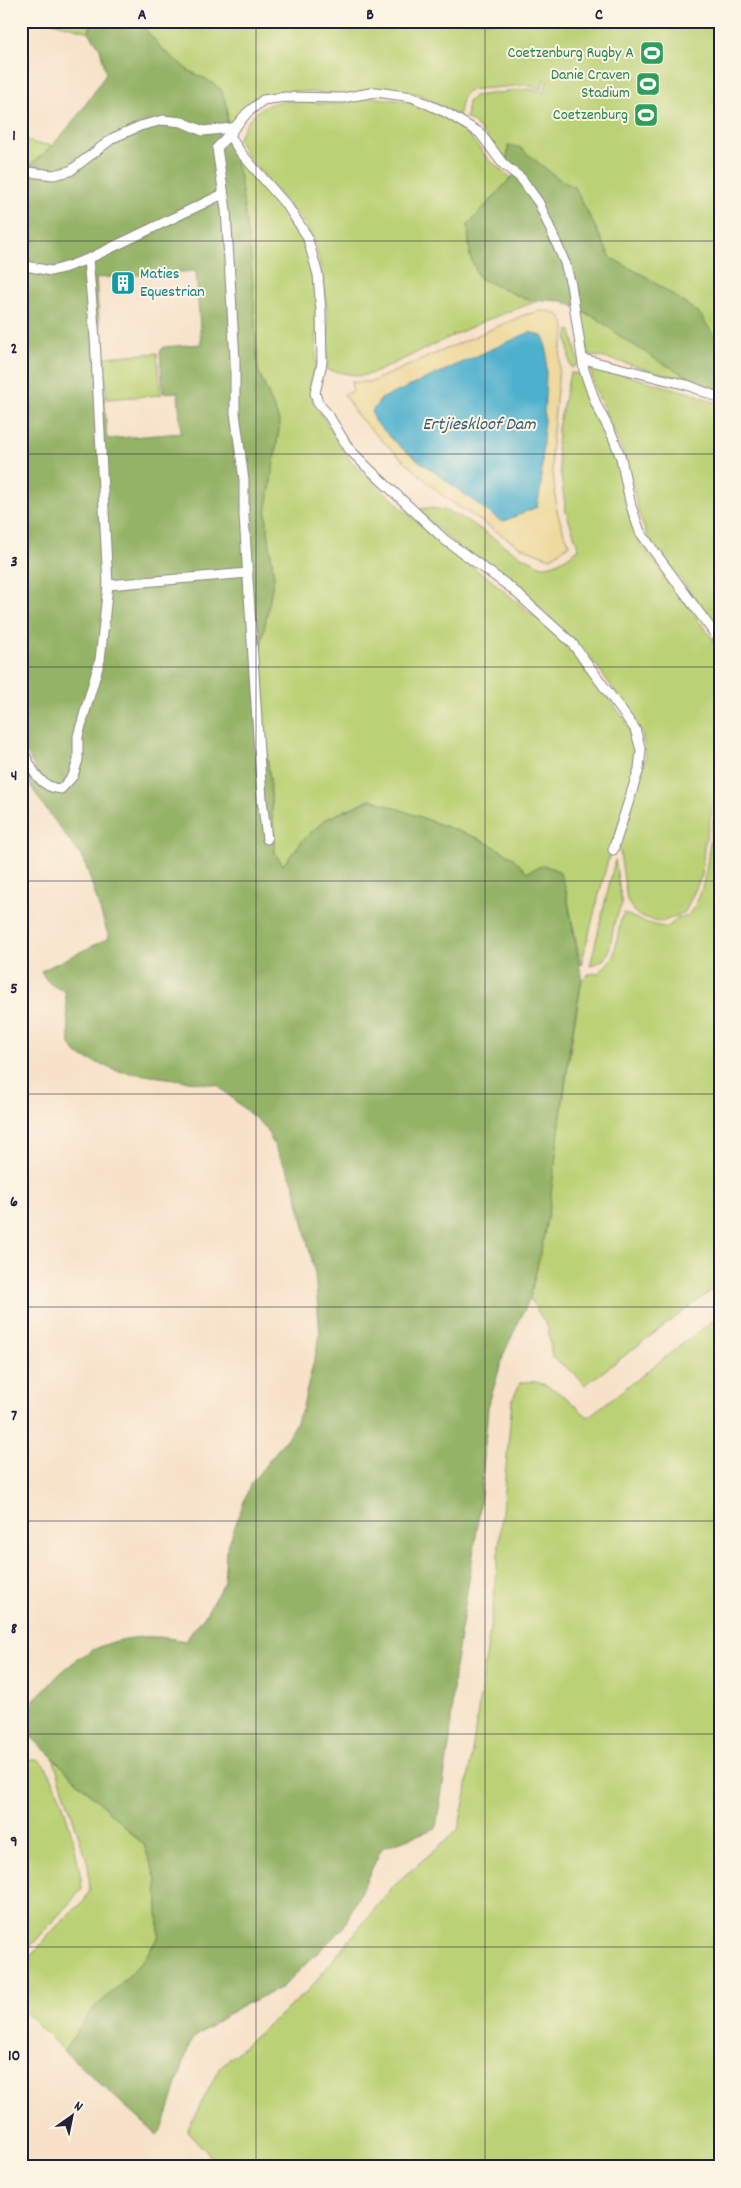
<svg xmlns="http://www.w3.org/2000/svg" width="741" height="2188" viewBox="0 0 741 2188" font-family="Dekko,sans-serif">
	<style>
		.green { fill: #bbd175; stroke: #6e7a58 }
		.forest { fill: #94b366; stroke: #5b6a50; fill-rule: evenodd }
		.sand { fill: #eeda9e; stroke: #887e6c }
		.water { fill: #4eb0cd; stroke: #386984 }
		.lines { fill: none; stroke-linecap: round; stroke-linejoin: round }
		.street-casing { stroke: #8c8282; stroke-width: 11 }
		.street { stroke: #fff; stroke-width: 9 }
		.grid { fill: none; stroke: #22223b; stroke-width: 1; stroke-opacity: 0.55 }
		.labels { text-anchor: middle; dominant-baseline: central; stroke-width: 4; stroke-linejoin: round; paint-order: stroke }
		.leisure-label { font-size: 16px; fill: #27864d; stroke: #fcf5e5; text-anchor: end }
		.culture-label { font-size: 16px; fill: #0d838f; stroke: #fcf5e5; text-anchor: start }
		.water-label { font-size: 18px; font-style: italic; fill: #345b75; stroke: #fcf5e5 }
		.neatline { fill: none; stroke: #22223b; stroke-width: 2 }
		.grid-label { font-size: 16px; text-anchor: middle; font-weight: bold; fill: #22223b }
	</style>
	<rect width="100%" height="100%" fill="#fcf5e5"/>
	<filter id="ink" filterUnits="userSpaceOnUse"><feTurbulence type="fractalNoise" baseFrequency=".02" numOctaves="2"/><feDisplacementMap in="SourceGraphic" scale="10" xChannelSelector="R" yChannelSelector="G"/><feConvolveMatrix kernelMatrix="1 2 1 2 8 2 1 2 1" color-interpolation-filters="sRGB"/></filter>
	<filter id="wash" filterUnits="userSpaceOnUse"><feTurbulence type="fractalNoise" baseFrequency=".0096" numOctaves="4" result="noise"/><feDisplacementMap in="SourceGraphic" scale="20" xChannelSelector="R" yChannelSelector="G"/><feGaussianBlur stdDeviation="1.12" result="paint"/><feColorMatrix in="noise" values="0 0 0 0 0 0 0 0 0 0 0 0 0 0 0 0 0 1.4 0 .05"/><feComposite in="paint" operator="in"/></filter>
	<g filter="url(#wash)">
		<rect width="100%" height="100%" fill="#f7e2c9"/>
		<g class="green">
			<polygon points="49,21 92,21 89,32"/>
			<path d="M133,21H720V344L698,313L648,278L611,258L575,188L556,177L519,147L509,146L507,160L473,122L466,118L468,102L474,96L528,89L544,92L547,80L544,79L542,89L526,85L469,90C461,95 460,107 459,116L419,94L408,93L343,95L297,91L278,92L255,100L228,126L227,107L206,79L189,71L161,48L141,24Z"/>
			<path d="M368,97L397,100L420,105L462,127L488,159L511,178L468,225L470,256L479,278L525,299L540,300L484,321L374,373L360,376L327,370L328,321L325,292L315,241L304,224L244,152L238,139C254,104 273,98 310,102C319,103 332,105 341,103C351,102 358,98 368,97Z"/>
			<polygon points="21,136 36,144 51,145 47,151 21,172"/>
			<polygon points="234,156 290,215 308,245 317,299 316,365 310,384 313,402 350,460 453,555 486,576 552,631 580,661 626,721 635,747 633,776 606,867 581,965 565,886 544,865 527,872 511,856 480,839 371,799 326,819 303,840 283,865 275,853 270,780 256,672 274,577 266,514 280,423 258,370 251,259 240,178"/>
			<path d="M580,311L597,318L621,337L693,380C658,375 624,360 588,355Z"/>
			<polygon points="569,330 571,331 579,363 572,368 570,364 567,338"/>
			<polygon points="157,353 161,395 107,399 104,357"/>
			<polygon points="590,368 618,373 697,395 720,405 720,631 648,537 640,518 626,459 595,389"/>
			<path d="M570,373L582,374L587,392L606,431L617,465L623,497L638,539L720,649V791L714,801L704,847L702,875L685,912L662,922L639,916L634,912L627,900L619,846L646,757L642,733L628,709L588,654L519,587L454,543L420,513L421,509C457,501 497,547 530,560C534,562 540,566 544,566C557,566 569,555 579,549L566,512L557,448L558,428Z"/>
			<path d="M720,799V1284L585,1385L576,1375L552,1357L548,1328L530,1298C555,1194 562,1086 582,980L588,974L599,973L614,956L621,918L624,913C631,917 662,930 669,926C672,924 675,920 678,917H686C713,892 705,832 720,799Z"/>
			<polygon points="615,860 622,904 615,920 609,951 605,959 590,966"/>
			<path d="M720,1315V2167H221L187,2131L220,2067L307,1992L395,1884L458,1830L466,1793L494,1601L512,1401L520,1383C545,1375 571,1402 588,1417Z"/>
			<polygon points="53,1758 144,1845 157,1881 159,1935 145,1958 121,1984 89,2013 64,2051 21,2008 21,1968 55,1928 84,1901 90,1890 88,1864"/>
			<path d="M36,1759C58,1765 81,1866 82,1889L21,1957V1767L26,1762Z"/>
		</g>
		<g class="forest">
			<path d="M92,21H133L141,24L161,48L189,71L206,79L221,89L227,107V121L240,178L251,259L258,370L280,423L266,514L274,577L256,672L270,780L275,853L283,865L303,840L326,819L371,799L480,839L511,856L527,872L544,865L559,871L565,886L582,980L570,1044L550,1203L541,1251L530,1298L504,1353L488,1407L479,1517L454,1674L450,1740L436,1828L382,1848L343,1928L281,1988L239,2007L191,2040L163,2128L157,2135L64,2051L89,2013L121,1984L145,1958L159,1936L157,1881L144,1845L22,1728C25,1720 28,1711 32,1704C36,1696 44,1690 50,1684C87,1643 131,1629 185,1641L206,1614L224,1582L226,1551L250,1485L289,1435L302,1410L320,1335L315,1274L294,1184L265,1127L217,1085L117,1071L78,1055L70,1045L65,991C53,987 47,983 41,971L109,938L84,860L43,805L27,780L35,769L21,741V172C56,147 84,110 106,73L100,48L89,32ZM196,271L201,344L164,347L160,351L163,393L178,392L181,433L107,439L96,278Z"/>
			<polygon points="508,146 519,147 556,177 575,188 611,258 648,278 699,313 720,344 720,393 660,362 621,337 597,318 563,301 525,299 479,278 470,256 468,225 518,170 507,160"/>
		</g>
		<path class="sand" d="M541,311C566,310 569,327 561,347L551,454L557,511L564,533L570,544L550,558L519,546L444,497L375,434L356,414L344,394L353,392L351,382H371L524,315Z"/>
		<polygon class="water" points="530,332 544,337 547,352 541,487 537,507 502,522 399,446 374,421 372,411 381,399"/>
	</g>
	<g filter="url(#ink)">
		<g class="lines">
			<defs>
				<g id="street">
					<polyline points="232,128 231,138 241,153 288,207 307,236 318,275 321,312 322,363 315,393 318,403 329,416 349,449 367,467 445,540 510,587 572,643 635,729 641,750 639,769 613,850"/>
					<polyline points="21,169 29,172 53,175 70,171 113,138 140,126 163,120 182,122 203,131 232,128"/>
					<polyline points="21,265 51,271 63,268 88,259 223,194"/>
					<polyline points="583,359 687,385 720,398"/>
					<polyline points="108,585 248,573"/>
					<path d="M21,747C30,765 38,788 61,789L73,776L78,760V736L100,660L108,585L95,338L88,259"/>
					<polyline points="267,839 262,799 244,516 244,480 235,413 235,360 226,210 217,148 247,113 263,100 285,97 342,98 376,92 412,97 445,112 480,133 503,164 521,178 539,203 565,263 571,285 584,370 596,404 613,437 621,458 631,506 640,532 720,641"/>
				</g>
			</defs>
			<use href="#street" class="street-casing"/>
			<use href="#street" class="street"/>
		</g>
	</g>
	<path class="grid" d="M256,21V2167M485,21V2167M21,241H720M21,454H720M21,667H720M21,881H720M21,1094H720M21,1307H720M21,1521H720M21,1734H720M21,1947H720"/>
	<defs>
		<symbol id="stadium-square" viewBox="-11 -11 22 22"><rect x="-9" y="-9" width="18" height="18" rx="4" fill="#2e9e5b" stroke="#fcf5e5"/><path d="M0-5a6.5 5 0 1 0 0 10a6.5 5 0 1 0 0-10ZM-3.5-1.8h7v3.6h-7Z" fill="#fff"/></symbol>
		<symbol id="building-square" viewBox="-11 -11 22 22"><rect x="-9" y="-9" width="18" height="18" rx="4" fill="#0f9aa8" stroke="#fcf5e5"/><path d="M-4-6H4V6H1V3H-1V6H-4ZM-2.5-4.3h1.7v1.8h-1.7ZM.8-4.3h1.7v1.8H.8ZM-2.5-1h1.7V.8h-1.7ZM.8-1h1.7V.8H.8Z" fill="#fff"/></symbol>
	</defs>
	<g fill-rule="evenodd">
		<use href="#stadium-square" x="638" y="39" width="28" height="28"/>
		<use href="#stadium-square" x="634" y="70" width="28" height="28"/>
		<use href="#stadium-square" x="632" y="101" width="28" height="28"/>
		<use href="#building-square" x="109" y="269" width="28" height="28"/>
	</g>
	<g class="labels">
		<g class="leisure-label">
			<text x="634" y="53">Coetzenburg Rugby A</text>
			<text x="630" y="75">Danie Craven<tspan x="630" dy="18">Stadium</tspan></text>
			<text x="628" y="115">Coetzenburg</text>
		</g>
		<g class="culture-label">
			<text x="140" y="274">Maties<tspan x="140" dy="18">Equestrian</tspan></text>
		</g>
		<g class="water-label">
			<text x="479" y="425">Ertjieskloof Dam</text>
		</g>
	</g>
	<rect width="741" height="2188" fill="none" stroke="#fcf5e5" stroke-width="55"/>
	<g transform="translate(72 2116) rotate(33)" stroke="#fcf5e5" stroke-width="4" paint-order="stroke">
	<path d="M0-4L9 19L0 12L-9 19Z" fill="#22223b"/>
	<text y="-8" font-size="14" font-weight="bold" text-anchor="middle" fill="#22223b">N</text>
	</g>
	<rect x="28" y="28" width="686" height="2132" class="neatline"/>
	<g class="grid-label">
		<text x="142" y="19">A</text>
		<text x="370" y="19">B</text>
		<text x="599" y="19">C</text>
		<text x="14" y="140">1</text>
		<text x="14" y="353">2</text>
		<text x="14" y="566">3</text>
		<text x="14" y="780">4</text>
		<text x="14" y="993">5</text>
		<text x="14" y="1206">6</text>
		<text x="14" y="1420">7</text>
		<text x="14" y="1633">8</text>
		<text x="14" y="1846">9</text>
		<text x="14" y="2060">10</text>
	</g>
</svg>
